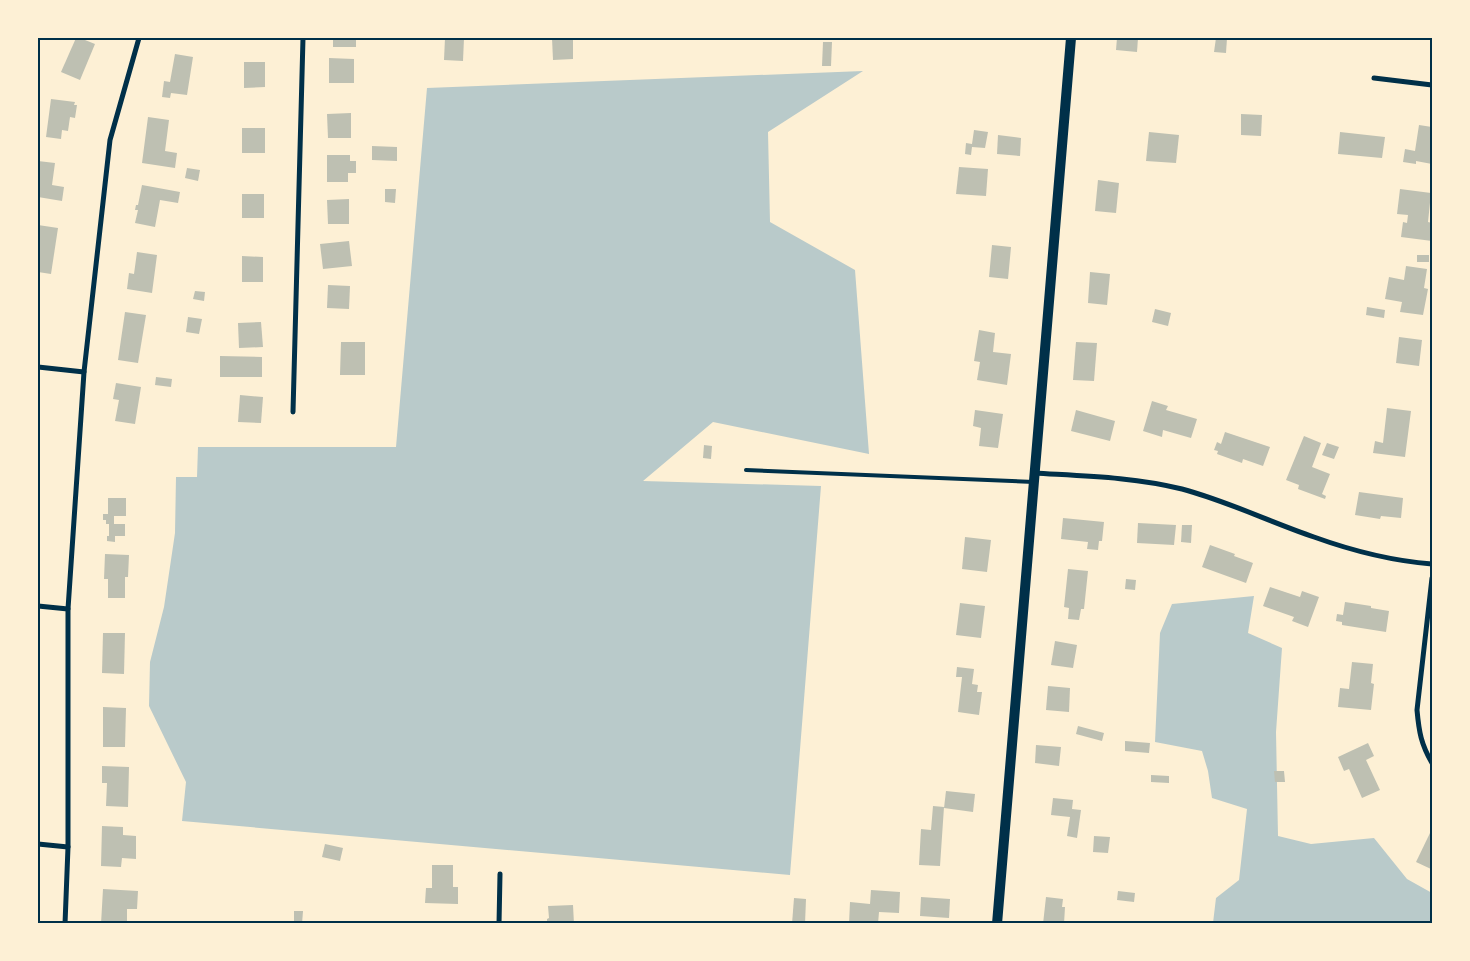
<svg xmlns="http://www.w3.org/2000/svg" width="1470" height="961" viewBox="0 0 1470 961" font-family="Lato,sans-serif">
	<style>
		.green { fill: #b9caca }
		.building { fill: #bec0b2 }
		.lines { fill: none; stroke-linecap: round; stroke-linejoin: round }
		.service { stroke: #003049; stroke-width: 4 }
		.minor { stroke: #003049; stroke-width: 5 }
		.secondary { stroke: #003049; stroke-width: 10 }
		.neatline { fill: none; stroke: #003049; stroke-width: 2 }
	</style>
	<rect width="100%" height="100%" fill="#fdf0d5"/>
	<g class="green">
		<polygon points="863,71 768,132 770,222 855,270 869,454 713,422 643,481 821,486 790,875 182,821 186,782 149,706 150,662 164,607 175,533 176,477 197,477 198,447 396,447 427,88"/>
		<polygon points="1254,596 1248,633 1282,648 1276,732 1278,836 1311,844 1374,838 1407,879 1432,893 1432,923 1213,923 1216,898 1239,880 1247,809 1212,798 1208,771 1202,751 1155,742 1160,633 1172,604"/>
	</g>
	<g class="building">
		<polygon points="76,38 80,38 95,44 80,80 61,72"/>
		<rect x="333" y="38" width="23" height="9"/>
		<polygon points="445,38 464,38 463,61 444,60"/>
		<polygon points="552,38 573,38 573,59 553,60"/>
		<polygon points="1117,38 1138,38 1137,52 1116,50"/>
		<polygon points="1216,38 1227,38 1226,53 1214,52"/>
		<polygon points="823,42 832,42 831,66 822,66"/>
		<polygon points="175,54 193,57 187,95 171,93 170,98 162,97 164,81 170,82"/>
		<polygon points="329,58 354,59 354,83 329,83"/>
		<polygon points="244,62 265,62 265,87 244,88"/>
		<polygon points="51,99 75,102 74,105 77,105 75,118 70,117 68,131 62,130 61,139 46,137"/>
		<polygon points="351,113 351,138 328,138 327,114"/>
		<polygon points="1241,114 1262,115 1261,136 1241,135"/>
		<polygon points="148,117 169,120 165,151 177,153 175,168 142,163"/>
		<polygon points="1419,125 1432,127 1432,164 1416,161 1416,164 1403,162 1405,149 1415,151"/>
		<rect x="242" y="128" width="23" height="25"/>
		<polygon points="974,130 988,132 985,148 972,147 971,155 965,154 966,143 972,144"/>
		<polygon points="1149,132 1179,135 1176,163 1146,161"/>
		<polygon points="1340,132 1385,137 1382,158 1338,154"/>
		<polygon points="998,135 1021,138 1020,156 997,154"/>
		<polygon points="372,146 397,147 397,161 372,160"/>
		<polygon points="327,155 350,155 350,161 356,161 356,173 348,173 348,182 327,182"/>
		<polygon points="38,161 55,163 52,185 64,187 62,201 38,197"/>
		<polygon points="959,167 988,169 986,196 956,194"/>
		<polygon points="187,168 200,170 198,181 185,178"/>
		<polygon points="1098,180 1119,183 1116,213 1095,211"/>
		<polygon points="142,185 180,192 178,203 160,200 155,227 135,223 138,210 135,210 136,205 138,205"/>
		<polygon points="385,189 396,189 395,203 385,202"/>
		<polygon points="1400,189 1431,193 1428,222 1432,223 1432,241 1401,237 1403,222 1407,223 1408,215 1397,214"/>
		<rect x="242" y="194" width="22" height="24"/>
		<polygon points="349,199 349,224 328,224 327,200"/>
		<polygon points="38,225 58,228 51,274 38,272"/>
		<polygon points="349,241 352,266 323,269 320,244"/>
		<polygon points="992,245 1011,247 1008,279 989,277"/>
		<polygon points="137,252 157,255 152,293 127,289 129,273 134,274"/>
		<rect x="1417" y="255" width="12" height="7"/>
		<polygon points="242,256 263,257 263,282 242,282"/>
		<polygon points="1406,266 1427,269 1424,288 1428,289 1423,315 1400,312 1402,302 1385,299 1389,277 1404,280"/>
		<polygon points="1090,272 1110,274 1107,305 1088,303"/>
		<polygon points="328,285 350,286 349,309 327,308"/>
		<polygon points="195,291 205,292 204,301 193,299"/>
		<polygon points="1367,307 1385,310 1384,318 1366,315"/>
		<polygon points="1155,309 1171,313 1168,326 1152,322"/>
		<polygon points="125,312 146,315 138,363 118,360"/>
		<polygon points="188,317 202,319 199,334 186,332"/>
		<polygon points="261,322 263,347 239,348 238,323"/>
		<polygon points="979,330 995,333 993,352 1011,354 1007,385 977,380 980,362 974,361"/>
		<polygon points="1399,337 1422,340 1419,366 1396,363"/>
		<polygon points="341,342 365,342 365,375 340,375"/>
		<polygon points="1076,342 1097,343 1094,381 1073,380"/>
		<polygon points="220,356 262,357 262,377 220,377"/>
		<polygon points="156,377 172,379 171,387 155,385"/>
		<polygon points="116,383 141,387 135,424 115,421 119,400 113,399"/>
		<polygon points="240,395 263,397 261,423 238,422"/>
		<polygon points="1152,401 1168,406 1166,410 1197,419 1191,438 1163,430 1162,437 1143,431"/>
		<polygon points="1387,408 1411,411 1405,457 1373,453 1375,441 1383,443"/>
		<polygon points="975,410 1003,414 998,448 979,446 981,428 973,426"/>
		<polygon points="1076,410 1115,421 1110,441 1071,431"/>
		<polygon points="1225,432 1270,447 1263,466 1243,459 1242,463 1217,454 1218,451 1214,450 1217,442 1221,444"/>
		<polygon points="1304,436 1321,443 1312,467 1330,474 1322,494 1326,496 1325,499 1298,489 1299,485 1286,480"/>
		<polygon points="1327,443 1339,447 1334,459 1322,455"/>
		<polygon points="704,445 712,446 711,459 703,458"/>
		<polygon points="1359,492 1403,498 1401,518 1381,516 1380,519 1355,515"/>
		<polygon points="108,498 126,498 126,516 114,516 114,524 125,524 125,536 115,536 115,542 107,541 107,536 109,536 109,524 106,524 106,520 103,520 103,514 108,514"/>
		<polygon points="1063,518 1104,522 1102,541 1099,541 1098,550 1087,549 1088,542 1061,539"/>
		<polygon points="1138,523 1176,525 1174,545 1137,543"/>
		<polygon points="1182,525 1192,525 1191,543 1181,542"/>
		<polygon points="965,537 991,540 987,572 962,569"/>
		<polygon points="1210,545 1235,554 1234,556 1253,563 1246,583 1202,567"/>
		<polygon points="105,554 129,555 128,577 125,577 125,598 108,598 108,579 104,579"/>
		<polygon points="1068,569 1088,571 1084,609 1081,609 1079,620 1068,619 1069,608 1064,607"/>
		<polygon points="1126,579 1136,580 1135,590 1125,589"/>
		<polygon points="1270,587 1300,597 1302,591 1319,597 1308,627 1292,621 1294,617 1263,606"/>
		<polygon points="1345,602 1371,606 1371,608 1389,611 1386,632 1342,625 1342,622 1336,621 1337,614 1343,615"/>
		<polygon points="960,603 985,606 981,638 956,635"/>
		<polygon points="103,633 125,633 124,674 102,673"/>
		<polygon points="1055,641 1077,645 1073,668 1051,665"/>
		<polygon points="1352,662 1373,664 1371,683 1374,684 1371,710 1338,707 1340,688 1349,689"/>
		<polygon points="957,667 974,669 972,684 978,685 977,692 982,692 979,715 958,712 962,677 956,677"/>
		<polygon points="1048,686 1070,688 1069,712 1046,710"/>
		<polygon points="103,707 126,708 125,747 103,747"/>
		<polygon points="1078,726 1104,733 1102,741 1076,734"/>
		<polygon points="1125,741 1150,743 1149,753 1125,751"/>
		<polygon points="1368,743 1374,756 1366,760 1380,790 1362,798 1349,769 1344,771 1338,757"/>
		<polygon points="1036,745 1061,747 1059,766 1035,763"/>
		<polygon points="102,766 129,767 128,807 106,806 107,783 102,783"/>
		<polygon points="1274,771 1284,771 1285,782 1275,782"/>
		<polygon points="1151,775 1169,776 1169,783 1151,782"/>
		<polygon points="946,791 975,794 973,812 944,808"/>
		<polygon points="1053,798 1073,800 1072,809 1081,810 1077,838 1067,836 1070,817 1051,815"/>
		<polygon points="933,806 944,807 940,866 919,865 921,829 931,830"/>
		<polygon points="102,826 123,827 123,835 136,836 136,859 122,858 121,867 101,866"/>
		<polygon points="1430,833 1432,834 1431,869 1416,862"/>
		<polygon points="1094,836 1110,837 1108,853 1093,852"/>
		<polygon points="325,844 343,848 340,861 322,857"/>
		<polygon points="432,865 453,865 453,887 458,887 458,904 425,903 426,888 432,888"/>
		<polygon points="103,889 138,891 137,909 127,909 127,924 101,924"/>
		<polygon points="871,890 900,892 899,913 879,912 878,924 849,924 850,902 870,904"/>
		<polygon points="1118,891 1135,893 1134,902 1117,900"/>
		<polygon points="921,897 950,899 949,918 920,916"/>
		<polygon points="1046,897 1063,899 1062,907 1065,907 1064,924 1043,924"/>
		<polygon points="794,898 806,899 805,924 792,924"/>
		<polygon points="573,905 574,924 547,924 547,919 549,918 548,906"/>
		<polygon points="294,911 303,911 302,924 294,924"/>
	</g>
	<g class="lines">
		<polyline class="service" points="746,470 1034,482"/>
		<g class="minor">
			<polyline points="1374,78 1432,85"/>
			<polyline points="38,367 84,372"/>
			<polyline points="293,412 303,38"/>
			<path d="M1034,473C1084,476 1134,477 1182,489C1227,501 1270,522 1314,537C1350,550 1394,561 1432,564"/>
			<path d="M1432,578L1417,710C1419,732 1421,744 1432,763"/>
			<polyline points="38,606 68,609"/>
			<polyline points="38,844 68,847"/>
			<polyline points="65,924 68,847 68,609 84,372 110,140 139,38"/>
			<polyline points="499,924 500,874"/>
		</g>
		<polyline class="secondary" points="997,924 1071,38"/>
	</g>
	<rect width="1470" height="961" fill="none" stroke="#fdf0d5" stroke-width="78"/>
	<rect x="39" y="39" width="1392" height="883" class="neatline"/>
</svg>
